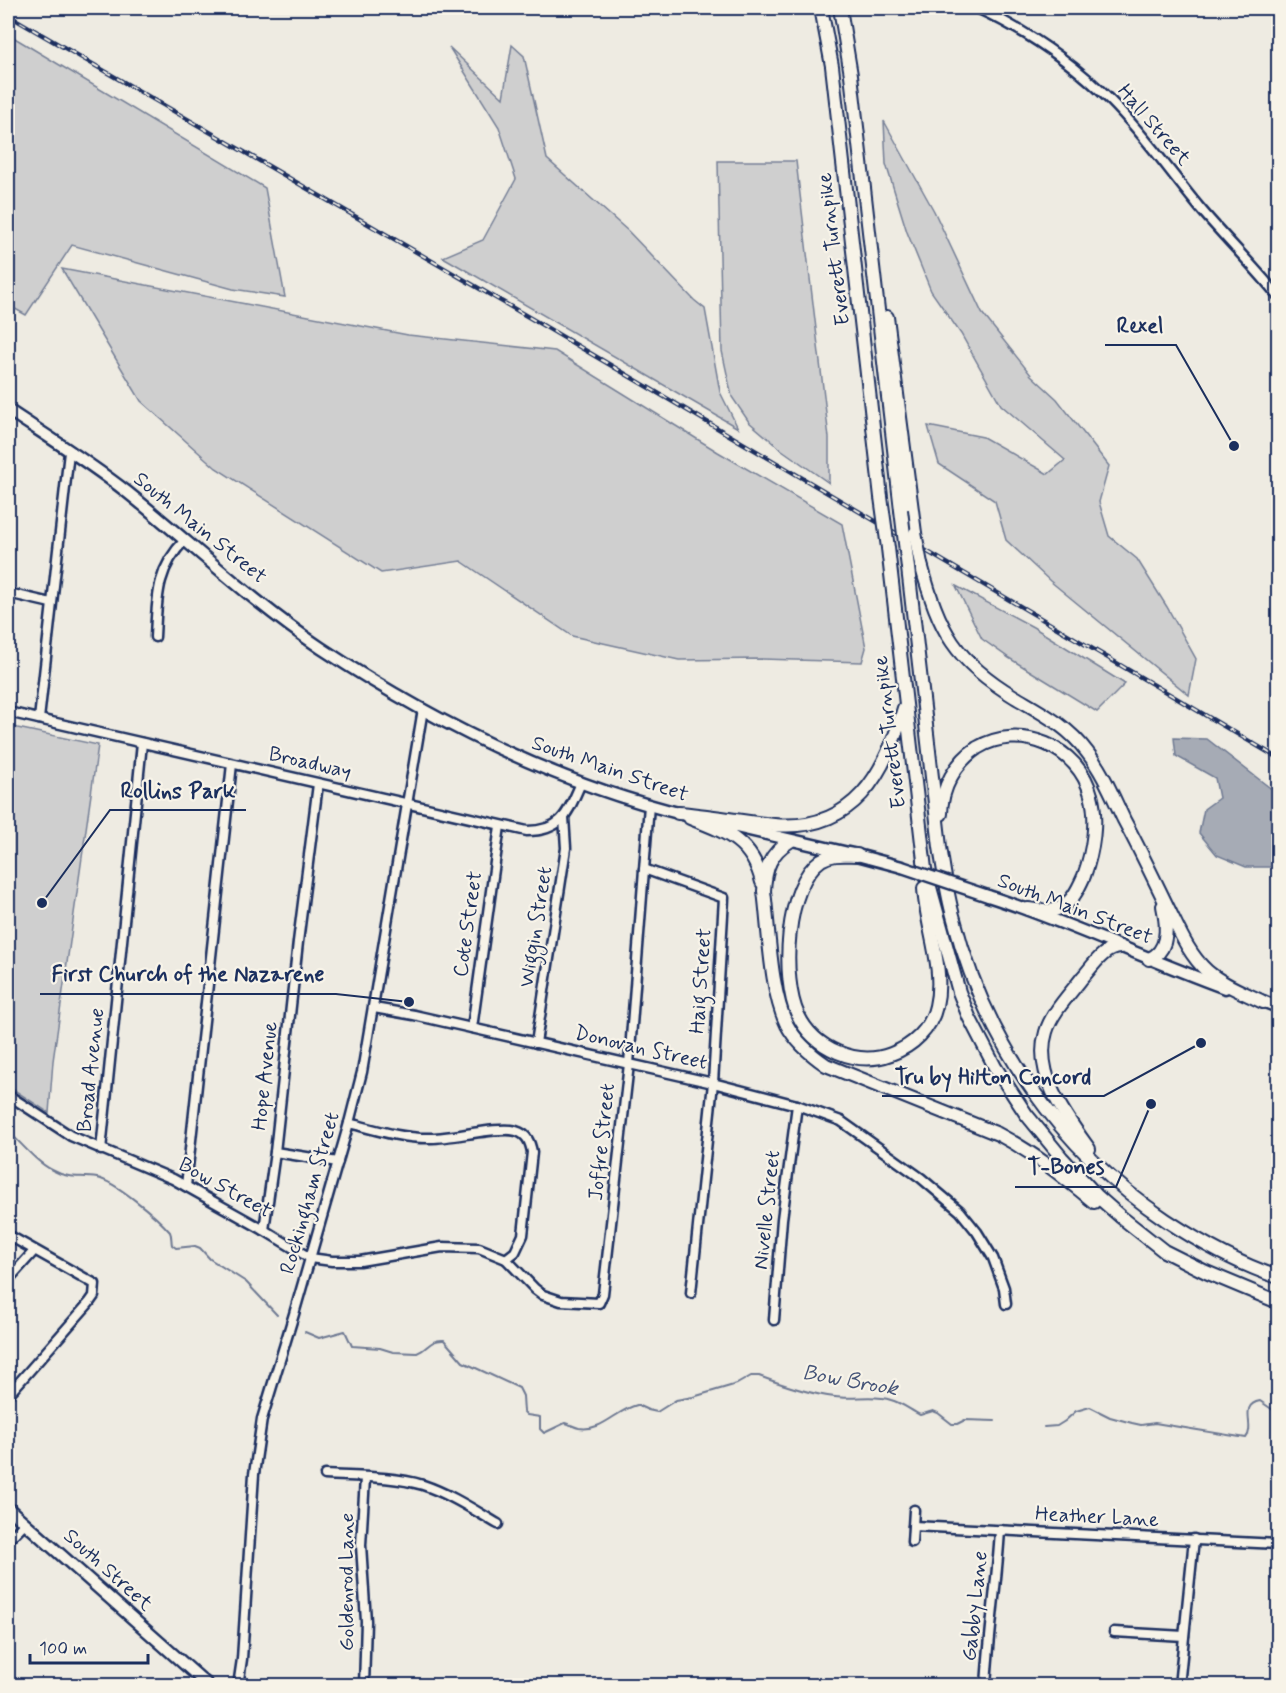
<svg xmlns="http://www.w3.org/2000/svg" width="1286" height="1693" viewBox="0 0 1286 1693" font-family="Mynerve,sans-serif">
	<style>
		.green { fill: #cfcfcf; stroke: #757f96; stroke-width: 1.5 }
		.water { fill: #a6abb5; stroke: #6e7992; stroke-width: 1.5 }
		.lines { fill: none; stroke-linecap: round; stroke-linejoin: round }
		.stream { stroke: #6e7992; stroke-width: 2 }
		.minor-casing { stroke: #1b2f5e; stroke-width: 13 }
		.major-casing { stroke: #1b2f5e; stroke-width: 15 }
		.highway-casing { stroke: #1b2f5e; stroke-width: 16 }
		.minor { stroke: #f7f3e8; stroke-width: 8 }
		.major { stroke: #f7f3e8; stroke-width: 10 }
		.highway { stroke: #f7f3e8; stroke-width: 12 }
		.rail-casing { stroke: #1b2f5e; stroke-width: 4.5 }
		.rail { stroke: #f7f3e8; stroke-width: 2; stroke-dasharray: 7; stroke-linecap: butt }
		.major-bridge-casing { stroke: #1b2f5e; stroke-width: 15; stroke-linecap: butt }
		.highway-bridge-casing { stroke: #1b2f5e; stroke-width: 16; stroke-linecap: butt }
		.major-bridge { stroke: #f7f3e8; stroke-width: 10 }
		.highway-bridge { stroke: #f7f3e8; stroke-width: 12 }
		.labels { text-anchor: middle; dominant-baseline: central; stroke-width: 4.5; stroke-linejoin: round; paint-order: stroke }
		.street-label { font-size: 21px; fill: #1b2f5e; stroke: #f7f3e8 }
		.water-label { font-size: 22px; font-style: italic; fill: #455478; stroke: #f7f3e8 }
		.leader { fill: none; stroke: #1b2f5e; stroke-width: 2 }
		.callout-dot { fill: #1b2f5e; stroke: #f7f3e8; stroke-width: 2 }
		.callout-label { font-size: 22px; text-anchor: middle; font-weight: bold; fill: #1b2f5e; stroke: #f7f3e8; stroke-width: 4.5; stroke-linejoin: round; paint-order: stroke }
	</style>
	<rect width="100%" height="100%" fill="#eeebe2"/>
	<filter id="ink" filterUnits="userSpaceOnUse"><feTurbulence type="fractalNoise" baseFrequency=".0167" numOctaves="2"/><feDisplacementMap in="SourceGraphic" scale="12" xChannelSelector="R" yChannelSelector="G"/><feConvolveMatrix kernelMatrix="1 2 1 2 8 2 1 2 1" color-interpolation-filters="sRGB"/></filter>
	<g filter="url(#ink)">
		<g class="green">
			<polygon points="8,34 265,188 285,297 233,289 72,245 26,315 8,305"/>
			<polygon points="512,45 524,56 547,159 628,231 694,300 705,309 720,392 738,428 443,257 483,240 516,179 499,127 449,47 503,98"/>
			<polygon points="884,121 934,211 982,313 1031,375 1057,399 1109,466 1099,502 1109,536 1137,559 1167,607 1196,659 1189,695 1050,581 1006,540 995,501 939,464 928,426 983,437 1048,474 1065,460 1001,405 961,334 931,291 907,232 886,164"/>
			<polygon points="718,161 796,161 829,438 829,483 782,450 749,422 732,397 722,351"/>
			<polygon points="62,269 408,335 555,351 718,452 842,524 866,648 862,662 762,659 679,660 572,636 461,561 381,573 216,468 141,401"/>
			<polygon points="956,586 1033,627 1125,684 1097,712 1009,658 982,639"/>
			<polygon points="8,726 98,745 53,1061 49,1113 8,1086"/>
		</g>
		<polygon class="water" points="1174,738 1207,739 1278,794 1278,865 1275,867 1246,867 1217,855 1199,833 1204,809 1219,798 1215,778 1176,756"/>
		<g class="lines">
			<g class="stream">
				<path d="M8,1131C22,1144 35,1161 52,1170C70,1180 80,1175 97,1178C115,1181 158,1218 170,1232C172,1236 171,1241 172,1245L176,1248L195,1246L200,1248L210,1259L246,1282L277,1315"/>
				<path d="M305,1332L319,1338L345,1331L352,1346L380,1348L393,1352L417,1353C428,1349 430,1339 444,1340L463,1362L519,1388L523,1396L524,1412L527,1415L540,1417V1429L544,1433L565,1423C570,1424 574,1427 579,1428C602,1432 616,1410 637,1405L648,1410L657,1412L676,1400L693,1397L737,1384L751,1376H759C783,1385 809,1394 835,1397C854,1400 874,1394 891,1400C902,1403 910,1410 920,1415L933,1411L938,1413L952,1424H957L965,1420L995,1421"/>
				<path d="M1044,1427L1057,1426L1065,1421L1076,1411L1090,1407L1110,1417L1132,1423L1141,1425L1155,1423L1246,1438C1256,1426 1238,1405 1260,1401L1276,1412H1278"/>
			</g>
			<defs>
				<g id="minor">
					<path d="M977,8C1027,31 1072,62 1111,101C1144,134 1170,172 1199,207C1225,238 1253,265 1278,296"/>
					<polyline points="8,593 51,603"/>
					<path d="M155,637C157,599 156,569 185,540"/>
					<path d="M8,712L527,831C563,831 568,812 581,783"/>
					<polyline points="39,719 69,452"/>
					<polyline points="644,869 724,898 713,1083 691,1293"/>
					<polyline points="374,1008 414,1015 713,1083 797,1105 841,1121 921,1178 960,1211 977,1232 993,1258 1004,1288 1006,1304"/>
					<polyline points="472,1028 500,826"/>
					<polyline points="536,1043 566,848 564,817"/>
					<polyline points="8,1095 71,1136 173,1179 264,1230 310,1258 332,1261 360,1261 442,1247 479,1248 506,1259 535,1289 543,1295 561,1301 599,1303 603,1294 629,1064 649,805"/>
					<path d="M349,1123C376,1130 403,1139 432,1138C453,1138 499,1126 516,1131C527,1134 530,1142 532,1152L523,1235L515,1252L506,1259"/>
					<polyline points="101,1150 142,743"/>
					<polyline points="275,1152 338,1162"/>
					<polyline points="186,1186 232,764"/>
					<polyline points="264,1230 275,1152 298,942 318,784"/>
					<polyline points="8,1235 95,1284 94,1296 89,1303 8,1395"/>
					<polyline points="8,1280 34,1251"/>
					<polyline points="774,1320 782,1219 797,1105"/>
					<path d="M325,1475C357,1477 392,1476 423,1485C450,1494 474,1510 498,1524"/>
					<polyline points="913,1526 1278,1544"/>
					<polyline points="8,1540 25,1523"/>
					<polyline points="912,1542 914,1510"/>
					<polyline points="1114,1632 1184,1636"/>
					<polyline points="238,1686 242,1659 254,1474 262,1419 294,1314 349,1123 362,1072 423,709"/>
					<polyline points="364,1686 366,1621 361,1545 365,1478"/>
					<path d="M986,1686C989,1633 997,1582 1000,1530"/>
					<polyline points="1179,1686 1194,1539"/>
				</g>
				<g id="major">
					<path d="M8,410C47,436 89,462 127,492C192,544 252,602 321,648C433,722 555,783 686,815"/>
					<polyline points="710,821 857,855 902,867"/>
					<path d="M988,896C1069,922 1145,959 1225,988"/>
					<polyline points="1257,999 1278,1007"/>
					<polyline points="8,1508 209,1686"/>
				</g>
				<g id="highway">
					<polyline points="821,8 832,66 881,497"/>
					<polyline points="840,8 851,75 901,510"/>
					<polyline points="887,317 915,533"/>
					<polyline points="888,548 925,869 959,992 969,1017 995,1067 1026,1114 1062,1158 1097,1196 1121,1217 1164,1251 1206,1272 1278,1302"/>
					<path d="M921,564C939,631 955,661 1015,697C1042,713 1068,726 1087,752C1103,772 1113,797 1124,820C1139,848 1153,877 1167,906C1178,928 1188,954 1207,971C1223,985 1245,993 1263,1002"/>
					<path d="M908,568L940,847C944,871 947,895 954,919C985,1042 1060,1149 1166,1220C1201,1243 1238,1264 1278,1277"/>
					<path d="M678,813C710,815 741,822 774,825C854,832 885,774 904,708"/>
					<path d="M941,814C941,788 956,762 977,748C1020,722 1079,747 1091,795C1098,820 1093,851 1084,876C1079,887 1072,903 1060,908C1050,913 1038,910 1028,909"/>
					<path d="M690,818C726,832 752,841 762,882"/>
					<path d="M790,841C770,853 765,869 764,891C769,929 770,991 787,1025C796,1042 810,1054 826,1065L998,1134C1034,1153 1063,1176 1094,1202"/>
					<path d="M857,855C845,855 832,853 821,860C785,885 781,979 798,1015C814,1049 857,1067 891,1054C913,1046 931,1029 936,1006C945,967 926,927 924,888"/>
					<path d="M1149,959C1170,951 1167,924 1163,906"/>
					<path d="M1089,1149C1066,1117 1033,1074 1046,1032C1052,1012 1070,994 1082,978C1093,966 1103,948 1120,947"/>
				</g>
			</defs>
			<use href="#minor" class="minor-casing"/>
			<use href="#major" class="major-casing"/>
			<use href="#highway" class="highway-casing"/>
			<use href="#minor" class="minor"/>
			<use href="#major" class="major"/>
			<use href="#highway" class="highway"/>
			<defs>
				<polyline id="rail" points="8,15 544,326 1278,758"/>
			</defs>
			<use href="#rail" class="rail-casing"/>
			<use href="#rail" class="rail"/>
			<defs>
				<polyline id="major-bridge" points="902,867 988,896"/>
				<g id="highway-bridge">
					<polyline points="881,497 888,548"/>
					<polyline points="901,510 908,568"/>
					<polyline points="915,533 921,564"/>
				</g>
			</defs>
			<use href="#major-bridge" class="major-bridge-casing"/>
			<use href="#highway-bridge" class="highway-bridge-casing"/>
			<use href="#major-bridge" class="major-bridge"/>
			<use href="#highway-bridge" class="highway-bridge"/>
		</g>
	</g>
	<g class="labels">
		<g class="street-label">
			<text transform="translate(1154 125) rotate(49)">Hall Street</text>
			<text transform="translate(834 249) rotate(-97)">Everett Turnpike</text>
			<text transform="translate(200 528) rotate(39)">South Main Street</text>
			<text transform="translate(890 732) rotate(-97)">Everett Turnpike</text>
			<text transform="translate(310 763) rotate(13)">Broadway</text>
			<text transform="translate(610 769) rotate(19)">South Main Street</text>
			<text transform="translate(1075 909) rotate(21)">South Main Street</text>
			<text transform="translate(468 924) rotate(-82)">Cote Street</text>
			<text transform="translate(536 927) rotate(-81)">Wiggin Street</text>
			<text transform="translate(701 981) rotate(-86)">Haig Street</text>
			<text transform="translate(641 1048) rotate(13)">Donovan Street</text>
			<text transform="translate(91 1070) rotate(-84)">Broad Avenue</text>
			<text transform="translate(265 1076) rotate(-84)">Hope Avenue</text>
			<text transform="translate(602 1142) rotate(-84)">Joffre Street</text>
			<text transform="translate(225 1188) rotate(29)">Bow Street</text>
			<text transform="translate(310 1193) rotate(-74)">Rockingham Street</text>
			<text transform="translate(767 1210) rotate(-84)">Nivelle Street</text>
			<text transform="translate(1097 1517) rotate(3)">Heather Lane</text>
			<text transform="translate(108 1570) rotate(42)">South Street</text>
			<text transform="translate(347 1582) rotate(-90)">Goldenrod Lane</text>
			<text transform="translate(975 1606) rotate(-84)">Gabby Lane</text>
		</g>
		<g class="water-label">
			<text transform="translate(850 1381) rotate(10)">Bow Brook</text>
		</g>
	</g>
	<path class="leader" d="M1234 446L1176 345H1105M42 903L110 810H246M409 1002L336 994H40M1201 1043L1104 1096H882M1151 1104L1116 1187H1015"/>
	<g class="callout-dot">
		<circle cx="1234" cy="446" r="6"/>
		<circle cx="42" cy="903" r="6"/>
		<circle cx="409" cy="1002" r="6"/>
		<circle cx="1201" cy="1043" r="6"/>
		<circle cx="1151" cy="1104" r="6"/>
	</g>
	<g class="callout-label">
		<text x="1140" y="333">Rexel</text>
		<text x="178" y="798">Rollins Park</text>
		<text x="188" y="981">First Church of the Nazarene</text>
		<text x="993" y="1084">Tru by Hilton Concord</text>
		<text x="1066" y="1174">T-Bones</text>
	</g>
	<rect width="1286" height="1693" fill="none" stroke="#f7f3e8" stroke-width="30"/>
	<rect x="15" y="15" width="1256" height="1663" fill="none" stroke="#1b2f5e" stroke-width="2" filter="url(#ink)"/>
	<path d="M30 1654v9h118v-9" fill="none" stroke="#1b2f5e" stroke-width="3"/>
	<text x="39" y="1654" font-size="18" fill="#1b2f5e" stroke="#f7f3e8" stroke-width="4.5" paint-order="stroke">100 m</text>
</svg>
